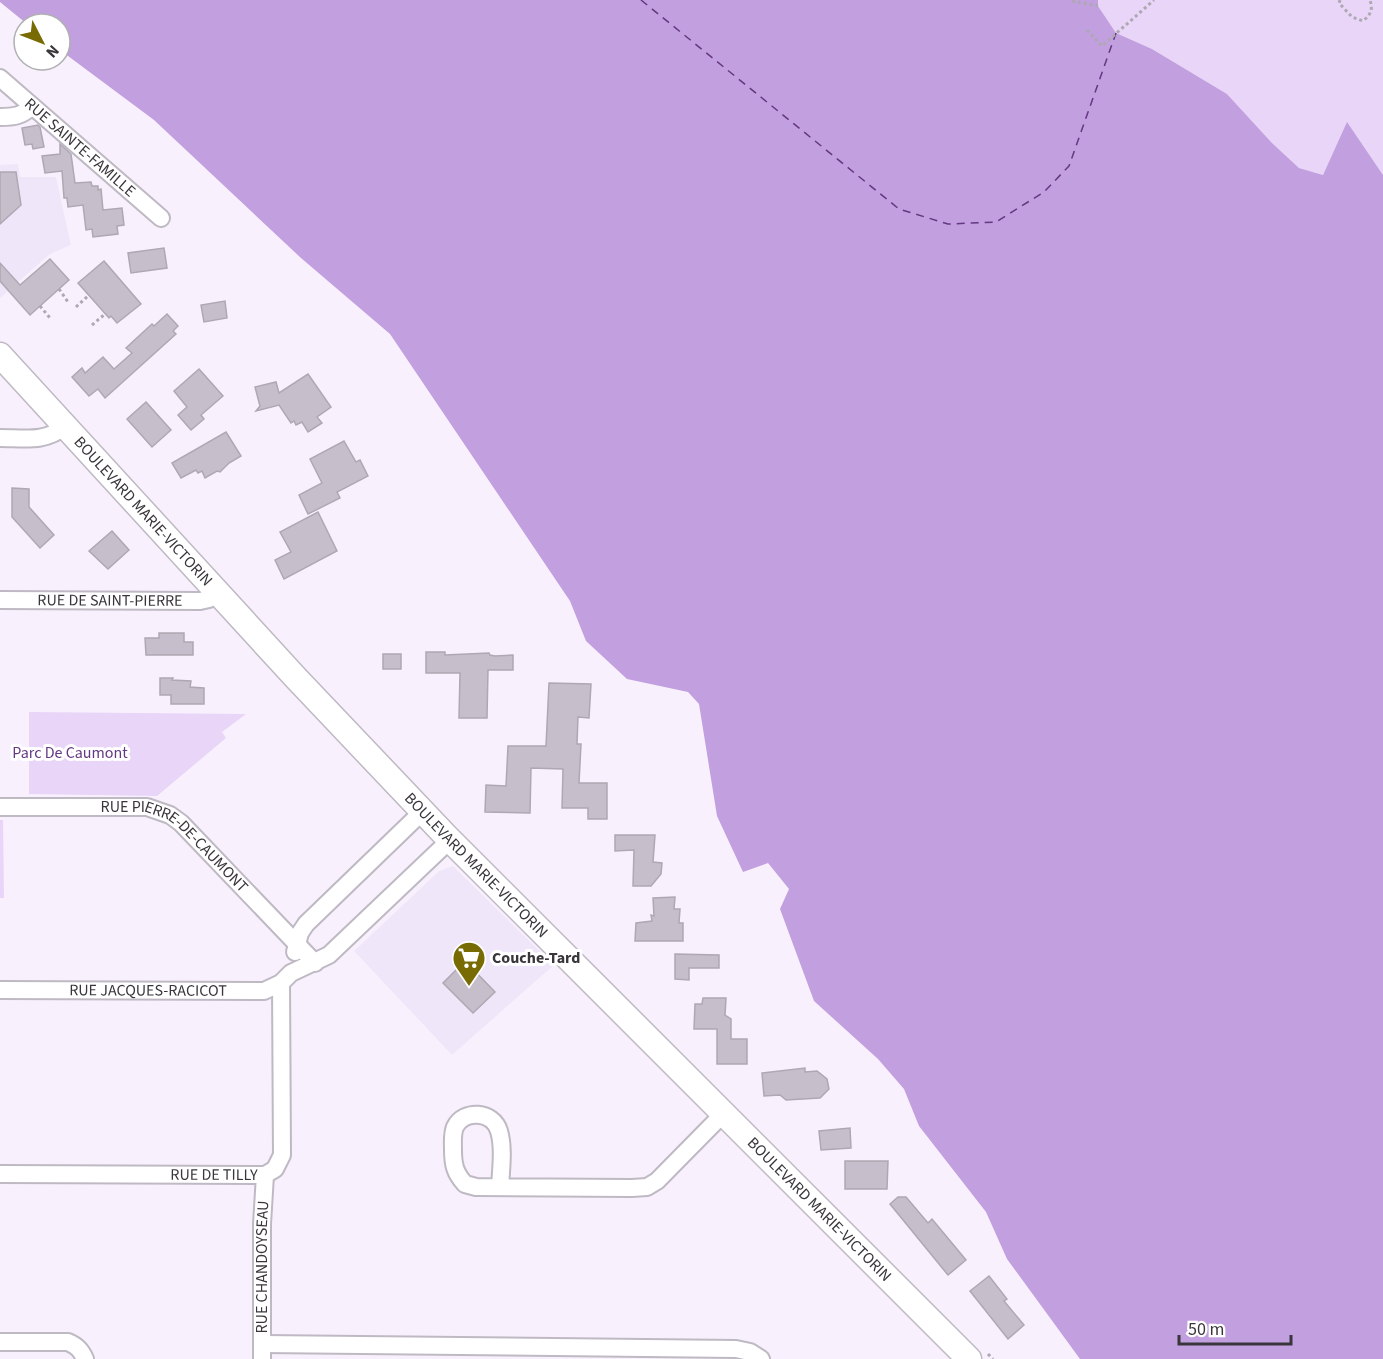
<svg xmlns="http://www.w3.org/2000/svg" width="1383" height="1359" viewBox="0 0 1383 1359" font-family="'Source Sans 3',sans-serif">
	<style>
		.built { fill: #f0e6f9 }
		.green { fill: #e8d5f8 }
		.water { fill: #c29fde }
		.lines { fill: none; stroke-linecap: round; stroke-linejoin: round }
		.ferry { stroke: #643882; stroke-width: 1.5; stroke-dasharray: 8 6; stroke-linecap: butt }
		.building { fill: #c6bfcb; stroke: #aea8b3; stroke-width: 1.5 }
		.street-casing { stroke: #bfb9c4; stroke-width: 20 }
		.secondary-casing { stroke: #bfb9c4; stroke-width: 27 }
		.path { stroke: #aea8b2; stroke-width: 3; stroke-dasharray: 3 3; stroke-linecap: butt }
		.street { stroke: #fff; stroke-width: 16 }
		.secondary { stroke: #fff; stroke-width: 24 }
		.labels { text-anchor: middle; dominant-baseline: central; stroke-width: 6; stroke-linejoin: round; paint-order: stroke }
		.street-label { font-size: 16px; fill: #39363b; stroke: #fff }
		.park-label { font-size: 16px; fill: #643882; stroke: #fff }
		.poi-label { font-size: 16px; font-weight: bold; fill: #39363b; stroke: #fff; text-anchor: start }
	</style>
	<rect width="100%" height="100%" fill="#f8f1fd"/>
	<g class="built">
		<polygon points="18,164 20,177 56,177 71,245 50,254 0,298 0,165"/>
		<polygon points="453,866 554,965 452,1055 354,951 439,871"/>
	</g>
	<g class="green">
		<polygon points="1098,0 1383,0 1383,175 1347,123 1323,175 1299,168 1272,143 1227,94 1152,49 1116,33 1098,6"/>
		<polygon points="29,712 246,714 222,732 226,738 157,796 29,794"/>
		<polygon points="0,820 3,820 4,898 0,898"/>
	</g>
	<polygon class="water" points="0,0 1098,0 1098,6 1116,33 1152,49 1227,94 1272,143 1299,168 1323,175 1347,122 1383,175 1383,1359 1080,1359 1007,1259 986,1212 919,1126 904,1089 878,1059 814,1001 780,909 789,889 768,863 743,872 717,816 699,704 688,692 627,679 586,641 570,601 390,334 301,258 154,120 60,50 60,24 27,24 0,2"/>
	<g class="lines">
		<polyline class="ferry" points="641,0 899,209 948,224 996,222 1044,192 1069,166 1116,33"/>
	</g>
	<g class="building">
		<polygon points="38,125 40,127 44,147 33,149 32,144 25,145 22,128"/>
		<polygon points="60,144 71,154 75,183 91,182 92,186 98,186 98,190 101,189 103,210 122,208 124,225 117,226 118,234 93,237 92,229 86,230 83,205 68,207 67,198 64,198 62,171 45,173 42,156 60,154"/>
		<polygon points="0,172 16,172 21,205 0,224"/>
		<polygon points="164,248 167,268 131,273 128,253"/>
		<polygon points="50,259 69,280 30,315 0,281 0,263 20,285"/>
		<polygon points="104,261 141,304 117,323 111,316 109,318 78,283"/>
		<polygon points="225,301 227,318 204,322 201,305"/>
		<polygon points="167,314 178,326 173,331 176,334 105,398 98,389 89,396 72,377 82,368 85,373 103,357 114,369 132,353 126,348 152,324 154,326"/>
		<polygon points="199,369 223,396 201,415 204,419 191,430 178,415 187,407 174,391"/>
		<polygon points="308,374 331,407 317,417 322,423 308,432 302,422 296,425 294,421 291,423 279,405 256,411 260,406 255,387 276,382 279,393"/>
		<polygon points="146,402 171,430 152,447 127,419"/>
		<polygon points="226,432 241,456 229,463 220,472 217,471 205,478 202,471 198,473 196,470 181,478 172,463"/>
		<polygon points="344,441 356,462 360,460 368,476 337,492 340,498 308,514 299,495 322,483 310,459"/>
		<polygon points="12,488 29,489 29,507 54,535 40,548 12,517"/>
		<polygon points="318,512 337,551 284,579 275,560 291,552 280,532"/>
		<polygon points="112,531 129,550 108,569 89,551"/>
		<polygon points="159,633 184,633 184,642 193,642 193,655 146,655 145,638 159,638"/>
		<polygon points="426,652 445,652 445,655 489,653 490,655 495,656 513,655 513,670 488,670 487,718 459,718 460,673 426,673"/>
		<rect x="383" y="654" width="18" height="15"/>
		<polygon points="160,678 173,678 172,680 191,681 190,687 204,688 204,704 171,704 171,695 160,695"/>
		<polygon points="549,683 591,684 589,718 578,717 577,744 581,744 579,783 607,783 607,819 588,819 588,808 562,808 563,769 531,768 530,813 485,812 486,785 506,786 508,746 546,746"/>
		<polygon points="615,835 655,835 653,862 662,863 661,874 651,886 633,886 634,850 615,851"/>
		<polygon points="675,897 674,909 680,909 679,923 683,923 683,941 635,941 636,923 652,921 651,915 654,916 653,898"/>
		<polygon points="675,954 719,955 719,968 689,968 689,980 675,979"/>
		<polygon points="465,961 495,992 473,1013 443,983"/>
		<polygon points="703,998 726,998 725,1015 731,1019 731,1039 747,1039 747,1064 717,1064 717,1029 694,1029 695,1004 702,1004"/>
		<polygon points="805,1068 805,1072 817,1071 827,1079 829,1089 820,1098 786,1100 780,1095 764,1096 762,1073"/>
		<polygon points="850,1128 851,1148 821,1150 819,1131"/>
		<polygon points="845,1161 888,1161 887,1189 845,1189"/>
		<polygon points="898,1197 906,1197 928,1223 932,1219 966,1260 948,1275 890,1204"/>
		<polygon points="989,1276 1007,1299 1004,1301 1024,1325 1008,1339 970,1291"/>
	</g>
	<g class="lines">
		<defs>
			<g id="street">
				<path id="s1" d="M0,78L161,218"/>
				<path d="M0,117C14,117 22,116 32,106"/>
				<path d="M0,438C24,438 45,443 65,426"/>
				<path id="s2" d="M0,600L200,601L209,599L217,592"/>
				<path id="s3" d="M0,807H147L170,815L181,823L315,963"/>
				<polyline points="295,952 300,933 306,924 423,811"/>
				<path id="s4" d="M0,990L264,991L281,983L291,973L329,955L450,840"/>
				<path id="s5" d="M0,1174L265,1175L275,1169L282,1155L281,983"/>
				<path d="M500,1187C501,1169 504,1148 499,1131C493,1111 464,1109 455,1127C452,1134 453,1143 453,1150C453,1165 455,1173 465,1184L476,1187L632,1188L647,1187L657,1181L723,1114"/>
				<path d="M0,1342H68C77,1346 81,1350 85,1359"/>
				<polyline points="262,1344 736,1349 750,1352 761,1359"/>
				<path id="s6" d="M262,1359V1224L265,1175"/>
			</g>
			<g id="secondary">
				<path id="s7" d="M0,355L296,678L446,836L969,1359"/>
			</g>
		</defs>
		<use href="#street" class="street-casing"/>
		<use href="#secondary" class="secondary-casing"/>
		<g class="path">
			<path d="M1340,0L1339,3L1352,17L1363,21C1371,14 1373,10 1370,0"/>
			<polyline points="1072,1 1098,6"/>
			<polyline points="1087,30 1102,46 1154,0"/>
			<polyline points="59,289 68,302"/>
			<polyline points="40,306 50,318"/>
			<polyline points="76,307 89,295"/>
			<polyline points="92,325 105,314"/>
			<polyline points="988,1354 993,1359"/>
		</g>
		<use href="#street" class="street"/>
		<use href="#secondary" class="secondary"/>
	</g>
	<defs>
		<symbol id="supermarket-pin" viewBox="-11 -11 22 30"><path d="M0 17L-7.5 6A9.5 9.5 0 1 1 7.5 6Z" fill="#796b03" stroke="#fff"/><path d="M-6-5.5h2.5l.6 2H6L4.5 2H-2.5L-4.4-4H-6ZM-1.5 3.2a1.3 1.3 0 1 0 .1 0ZM3 3.2a1.3 1.3 0 1 0 .1 0Z" fill="#fff"/></symbol>
	</defs>
	<g fill-rule="evenodd">
		<use href="#supermarket-pin" x="450" y="939" width="38" height="52"/>
	</g>
	<g class="labels">
		<g class="street-label">
			<text stroke="none"><textPath href="#s1" startOffset="106">RUE SAINTE-FAMILLE</textPath></text>
			<text stroke="none"><textPath href="#s7" startOffset="212">BOULEVARD MARIE-VICTORIN</textPath></text>
			<text stroke="none"><textPath href="#s2" startOffset="110">RUE DE SAINT-PIERRE</textPath></text>
			<text stroke="none"><textPath href="#s3" startOffset="189">RUE PIERRE-DE-CAUMONT</textPath></text>
			<text stroke="none"><textPath href="#s7" startOffset="698">BOULEVARD MARIE-VICTORIN</textPath></text>
			<text stroke="none"><textPath href="#s4" startOffset="148">RUE JACQUES-RACICOT</textPath></text>
			<text stroke="none"><textPath href="#s5" startOffset="214">RUE DE TILLY</textPath></text>
			<text stroke="none"><textPath href="#s7" startOffset="1184">BOULEVARD MARIE-VICTORIN</textPath></text>
			<text stroke="none"><textPath href="#s6" startOffset="92">RUE CHANDOYSEAU</textPath></text>
		</g>
		<g class="park-label">
			<text x="70" y="753">Parc De Caumont</text>
		</g>
		<g class="poi-label">
			<text x="492" y="958">Couche-Tard</text>
		</g>
	</g>
	<g transform="translate(42 42) rotate(132)"><circle r="28" fill="#ffffff" stroke="#b0afb1" stroke-width="1.5"/>
	<path d="M0-4.5L10 22L0 15L-10 22Z" fill="#796b03"/>
	<text y="-9" font-size="16" font-weight="bold" text-anchor="middle" fill="#39363b">N</text>
	</g>
	<path d="M1179 1335v9h112v-9" fill="none" stroke="#39363b" stroke-width="3"/>
	<text x="1188" y="1335" font-size="18" fill="#39363b" stroke="#ffffff" stroke-width="4.5" paint-order="stroke">50 m</text>
</svg>
